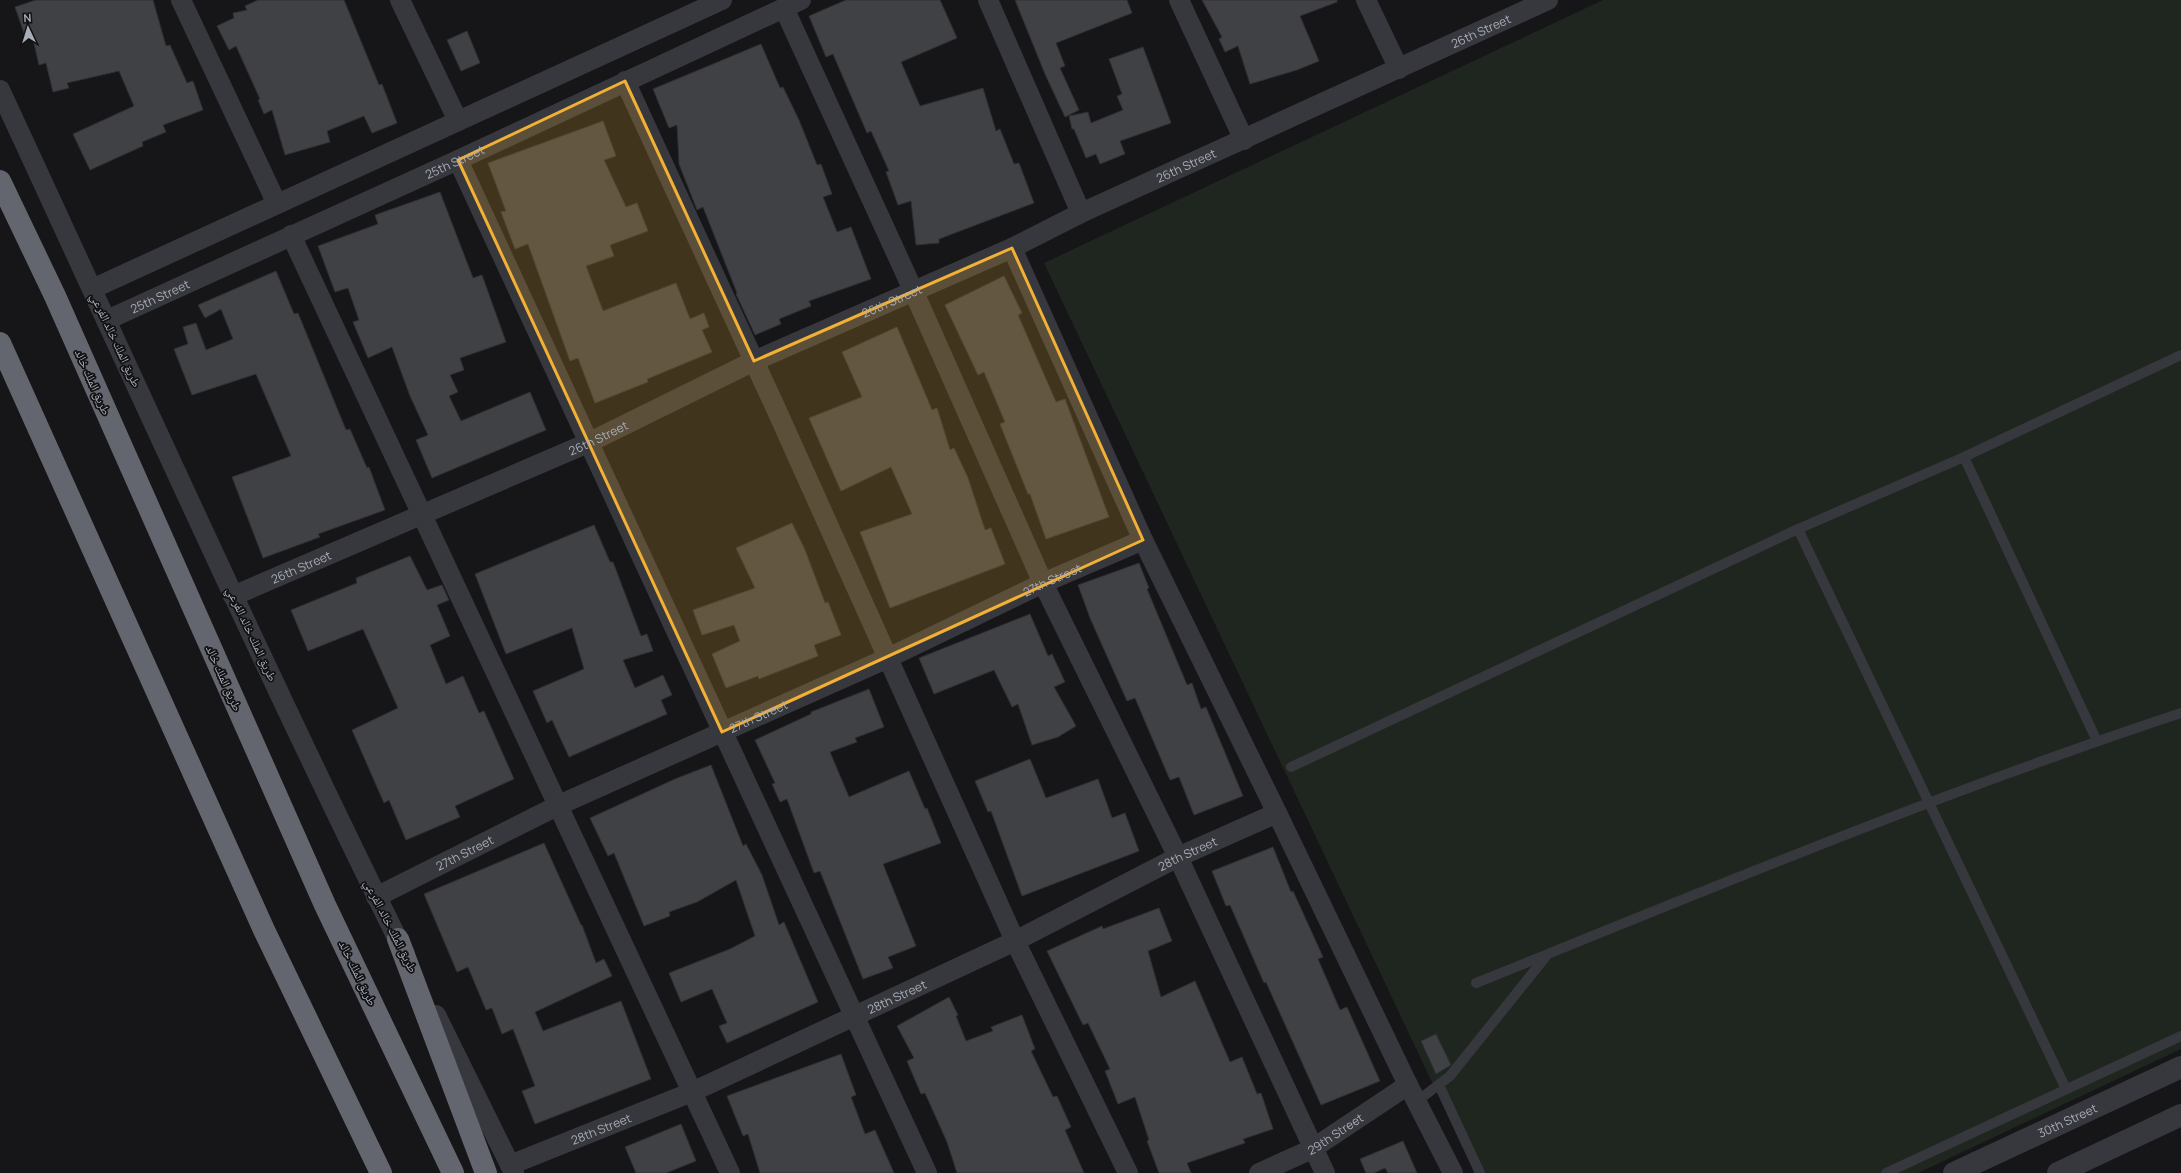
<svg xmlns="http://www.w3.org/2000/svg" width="2181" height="1173" viewBox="0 0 2181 1173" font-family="Manrope,'Noto Naskh Arabic',sans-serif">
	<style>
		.green { fill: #1e261f }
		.building { fill: #404145; stroke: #303034 }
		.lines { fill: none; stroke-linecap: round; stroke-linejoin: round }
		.service { stroke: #37383d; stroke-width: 10 }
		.minor { stroke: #37383d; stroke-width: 20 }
		.tertiary { stroke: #37383d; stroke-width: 22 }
		.motorway { stroke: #63666e; stroke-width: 22 }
		.marked { fill: #f2b134; fill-opacity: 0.2; stroke: #f2b134; stroke-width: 3; stroke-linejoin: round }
		.labels { text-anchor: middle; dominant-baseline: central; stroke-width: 3.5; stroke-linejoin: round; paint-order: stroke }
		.street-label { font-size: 12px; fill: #a8adb8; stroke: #111113 }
	</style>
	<rect width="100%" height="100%" fill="#161618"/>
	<polygon class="green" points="1603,0 2181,0 2181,1049 1918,1173 1475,1173 1044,263"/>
	<g class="building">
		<polygon points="36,0 153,0 166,46 170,45 187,83 193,81 203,110 163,125 166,132 142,142 143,146 90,170 73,134 134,106 119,71 67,83 69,88 53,92 46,63 39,65 31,31 24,33 15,7"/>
		<polygon points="258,0 344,0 379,85 382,84 397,123 372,133 364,116 327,131 330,142 285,155 272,110 264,114 258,100 260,99 236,46 229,50 217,26 234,18 233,13 247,10 245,6"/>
		<polygon points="846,0 940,0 957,38 901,62 920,106 983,88 996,131 1000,129 1014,164 1019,163 1034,203 939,239 939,243 916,245 911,201 898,205 886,172 889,171 871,131 867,133 833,54 826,57 809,16"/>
		<polygon points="1015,0 1127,0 1132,13 1056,43 1065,66 1060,68 1079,110 1065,117 1045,74"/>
		<polygon points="1202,0 1337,0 1337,2 1300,16 1319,61 1297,70 1250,84 1238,46 1225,52 1219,39 1222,37"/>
		<polygon points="467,31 480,63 461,71 447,40"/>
		<polygon points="761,44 780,88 783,87 799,120 817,165 821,164 832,194 823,197 837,232 851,227 871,279 809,301 811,306 779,319 781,324 755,335 736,294 737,293 703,207 697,210 679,164 677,125 669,128 653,89"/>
		<polygon points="1143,47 1171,123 1120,141 1125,154 1100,164 1096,154 1086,158 1074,129 1072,129 1069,116 1088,112 1091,123 1123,110 1117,96 1122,94 1109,59"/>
		<polygon points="603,121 616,156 604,160 626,207 637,203 648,231 610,245 614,256 586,266 603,311 676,283 690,319 704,313 709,327 702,330 712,352 647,379 648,382 595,403 578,358 570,361 528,244 515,249 501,212 506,211 488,163"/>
		<polygon points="440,192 473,278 482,275 506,342 460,358 464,370 450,375 458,392 449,396 461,421 530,392 546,430 432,478 416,440 428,435 410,396 392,347 368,358 353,322 359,320 348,288 335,292 318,246 378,224 375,215"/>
		<polygon points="276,271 294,314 298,313 346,430 350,429 367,468 369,467 385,510 318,534 320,537 263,558 232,477 291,456 256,374 192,395 174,349 188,344 183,327 196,323 206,350 233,339 221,309 205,318 198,305"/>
		<polygon points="1004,276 1022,313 1018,315 1056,402 1065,399 1109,517 1046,539 1030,494 1028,494 1000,424 1005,422 984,372 978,375 945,305"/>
		<polygon points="897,327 932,410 937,408 950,450 954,448 968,478 985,530 991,528 1005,564 890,608 860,532 912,514 891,467 841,491 809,418 862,397 842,352"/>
		<polygon points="792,523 805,550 825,603 828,602 841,635 814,645 818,656 759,679 758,676 726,688 712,654 740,641 734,625 702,635 693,610 755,588 736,548"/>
		<polygon points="594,525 610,562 613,562 641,636 647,634 653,651 623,660 635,688 663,675 672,695 661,700 667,714 569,757 552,720 547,723 533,691 584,669 572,628 506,654 475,574"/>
		<polygon points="410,556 427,590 442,585 449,600 437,605 450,636 430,645 446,684 463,676 479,713 484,711 514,779 455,806 460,817 406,840 389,800 384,803 352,730 398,708 363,629 308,651 291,610 357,583 356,578"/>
		<polygon points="1139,563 1149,588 1147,589 1187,685 1192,683 1201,709 1206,707 1243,796 1194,815 1179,777 1170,780 1135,698 1127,701 1090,618 1078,585"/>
		<polygon points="1030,614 1048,656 1052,654 1065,682 1054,687 1076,726 1058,737 1032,745 1018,704 1012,707 994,670 934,694 919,658"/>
		<polygon points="869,689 884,727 855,738 857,742 830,752 849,797 909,771 925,809 927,808 941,843 883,864 916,946 888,957 893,968 863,979 820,871 814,873 787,799 780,802 772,784 775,783 755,740 811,714 811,712"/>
		<polygon points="1030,759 1046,798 1098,779 1112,818 1125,813 1139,851 1022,896 991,811 988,812 975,781"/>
		<polygon points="711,765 743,846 746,844 762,875 779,925 784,922 818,1002 727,1043 719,1026 727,1023 712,989 681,1002 669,973 730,949 755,936 736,880 697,902 669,912 670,916 644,926 614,853 608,856 590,818 675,779"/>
		<polygon points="544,843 581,925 582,925 596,963 604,959 612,976 535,1012 543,1031 621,1001 651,1079 535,1124 522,1091 535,1086 513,1029 502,1034 492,1008 486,1010 468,967 457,972 424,894"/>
		<polygon points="1273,847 1291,892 1293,891 1323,957 1318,959 1340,1010 1347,1007 1380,1081 1321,1105 1266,982 1264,983 1230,905 1226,906 1212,871"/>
		<polygon points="1159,908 1172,941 1148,951 1161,997 1195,981 1230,1062 1242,1057 1257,1094 1261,1093 1273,1129 1243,1139 1245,1143 1187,1163 1191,1173 1159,1173 1147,1141 1149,1140 1135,1097 1118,1104 1105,1071 1110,1069 1088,1023 1083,1025 1047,951 1102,926 1103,929"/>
		<polygon points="949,997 958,1015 956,1016 966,1041 993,1031 991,1027 1022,1015 1035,1049 1031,1051 1053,1097 1057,1096 1071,1127 1065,1130 1084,1173 957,1173 947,1142 925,1093 921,1094 907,1061 914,1058 897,1026"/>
		<polygon points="1436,1034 1451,1065 1436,1074 1421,1041"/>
		<polygon points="841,1054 856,1095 851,1097 865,1134 875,1130 894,1173 760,1173 748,1134 743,1136 727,1096"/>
		<polygon points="681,1124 696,1161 666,1173 636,1173 625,1147"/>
		<polygon points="1403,1141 1417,1173 1388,1173 1385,1168 1374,1173 1366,1173 1360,1159"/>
	</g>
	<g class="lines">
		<g class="service">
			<polyline points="1964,457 2097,741"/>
			<polyline points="1798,529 2066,1089"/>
			<polyline points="1291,767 1798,529 1964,457 2181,355"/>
			<path d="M1476,983C1709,889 1942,792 2181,713"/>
			<polyline points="1439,1085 1480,1173"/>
			<polyline points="1416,1102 1450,1076 1547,955"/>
			<polyline points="1886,1173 2181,1036"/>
		</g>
		<g class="minor">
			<polyline points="181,0 277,204"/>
			<polyline points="400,0 458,121"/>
			<polyline points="988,0 1081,213"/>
			<polyline points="1179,0 1244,140"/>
			<polyline points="1366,0 1399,69"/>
			<polyline points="784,8 913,290 1043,583 1178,857 1325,1173"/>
			<polyline points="625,81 777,411 1015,941 1128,1173"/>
			<path d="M0,90C134,379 264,669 405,954"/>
			<polyline points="458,160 927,1173"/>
			<polyline points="291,235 730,1173"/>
			<polyline points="1012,248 1143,540 1277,813 1408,1085 1453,1173"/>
			<polyline points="92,289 722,0"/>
			<path id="s1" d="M107,320L458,160L801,0"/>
			<path id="s2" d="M233,596L588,443L754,361L1012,248L1081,213L1548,0"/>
			<path id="s3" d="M376,897L559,805L888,658L1043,583L1143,540"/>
			<polyline points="436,1015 514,1173"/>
			<path id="s4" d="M510,1165L692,1092L1015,941L1178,857L1277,813"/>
			<path id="s5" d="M1259,1173L1312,1149L1408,1085"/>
		</g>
		<g class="tertiary">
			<path id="s6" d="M1954,1173L2181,1067"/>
			<polyline points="2058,1173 2181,1115"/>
		</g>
		<g class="motorway">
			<polyline points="0,181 55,296 325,905 453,1173"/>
			<polyline points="0,343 264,930 381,1173"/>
			<polyline points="398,939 486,1173"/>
		</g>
	</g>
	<path class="marked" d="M625,81L754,361L1012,248L1143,540L722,732L458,160Z"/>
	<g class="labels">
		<g class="street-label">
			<text stroke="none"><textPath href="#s2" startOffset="1370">26th Street</textPath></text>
			<text stroke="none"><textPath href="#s1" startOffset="382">25th Street</textPath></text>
			<text stroke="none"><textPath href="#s2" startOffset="1046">26th Street</textPath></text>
			<text stroke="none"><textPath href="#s1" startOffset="58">25th Street</textPath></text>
			<text stroke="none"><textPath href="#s2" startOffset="722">26th Street</textPath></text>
			<text transform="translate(116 340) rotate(65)">طريق الملك خالد الفرعي</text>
			<text transform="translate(93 382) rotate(66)">طريق الملك خالد</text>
			<text stroke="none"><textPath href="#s2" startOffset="398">26th Street</textPath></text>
			<text stroke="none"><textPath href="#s2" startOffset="74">26th Street</textPath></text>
			<text stroke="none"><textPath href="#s3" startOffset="747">27th Street</textPath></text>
			<text transform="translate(252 634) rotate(65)">طريق الملك خالد الفرعي</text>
			<text transform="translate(224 678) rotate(66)">طريق الملك خالد</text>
			<text stroke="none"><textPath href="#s3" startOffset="423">27th Street</textPath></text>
			<text stroke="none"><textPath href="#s3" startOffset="99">27th Street</textPath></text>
			<text stroke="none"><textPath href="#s4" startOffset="746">28th Street</textPath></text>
			<text transform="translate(391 926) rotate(63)">طريق الملك خالد الفرعي</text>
			<text transform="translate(358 973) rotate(64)">طريق الملك خالد</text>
			<text stroke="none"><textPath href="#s4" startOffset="422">28th Street</textPath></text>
			<text stroke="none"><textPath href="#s6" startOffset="125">30th Street</textPath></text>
			<text stroke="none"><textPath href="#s4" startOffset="98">28th Street</textPath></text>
			<text stroke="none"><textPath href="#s5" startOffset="86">29th Street</textPath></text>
		</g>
	</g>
	<g transform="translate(28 28) rotate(356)" stroke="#111113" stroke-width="3" paint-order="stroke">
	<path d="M0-3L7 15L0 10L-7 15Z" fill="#a8adb8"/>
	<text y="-6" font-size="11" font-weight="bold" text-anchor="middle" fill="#a8adb8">N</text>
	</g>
</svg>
